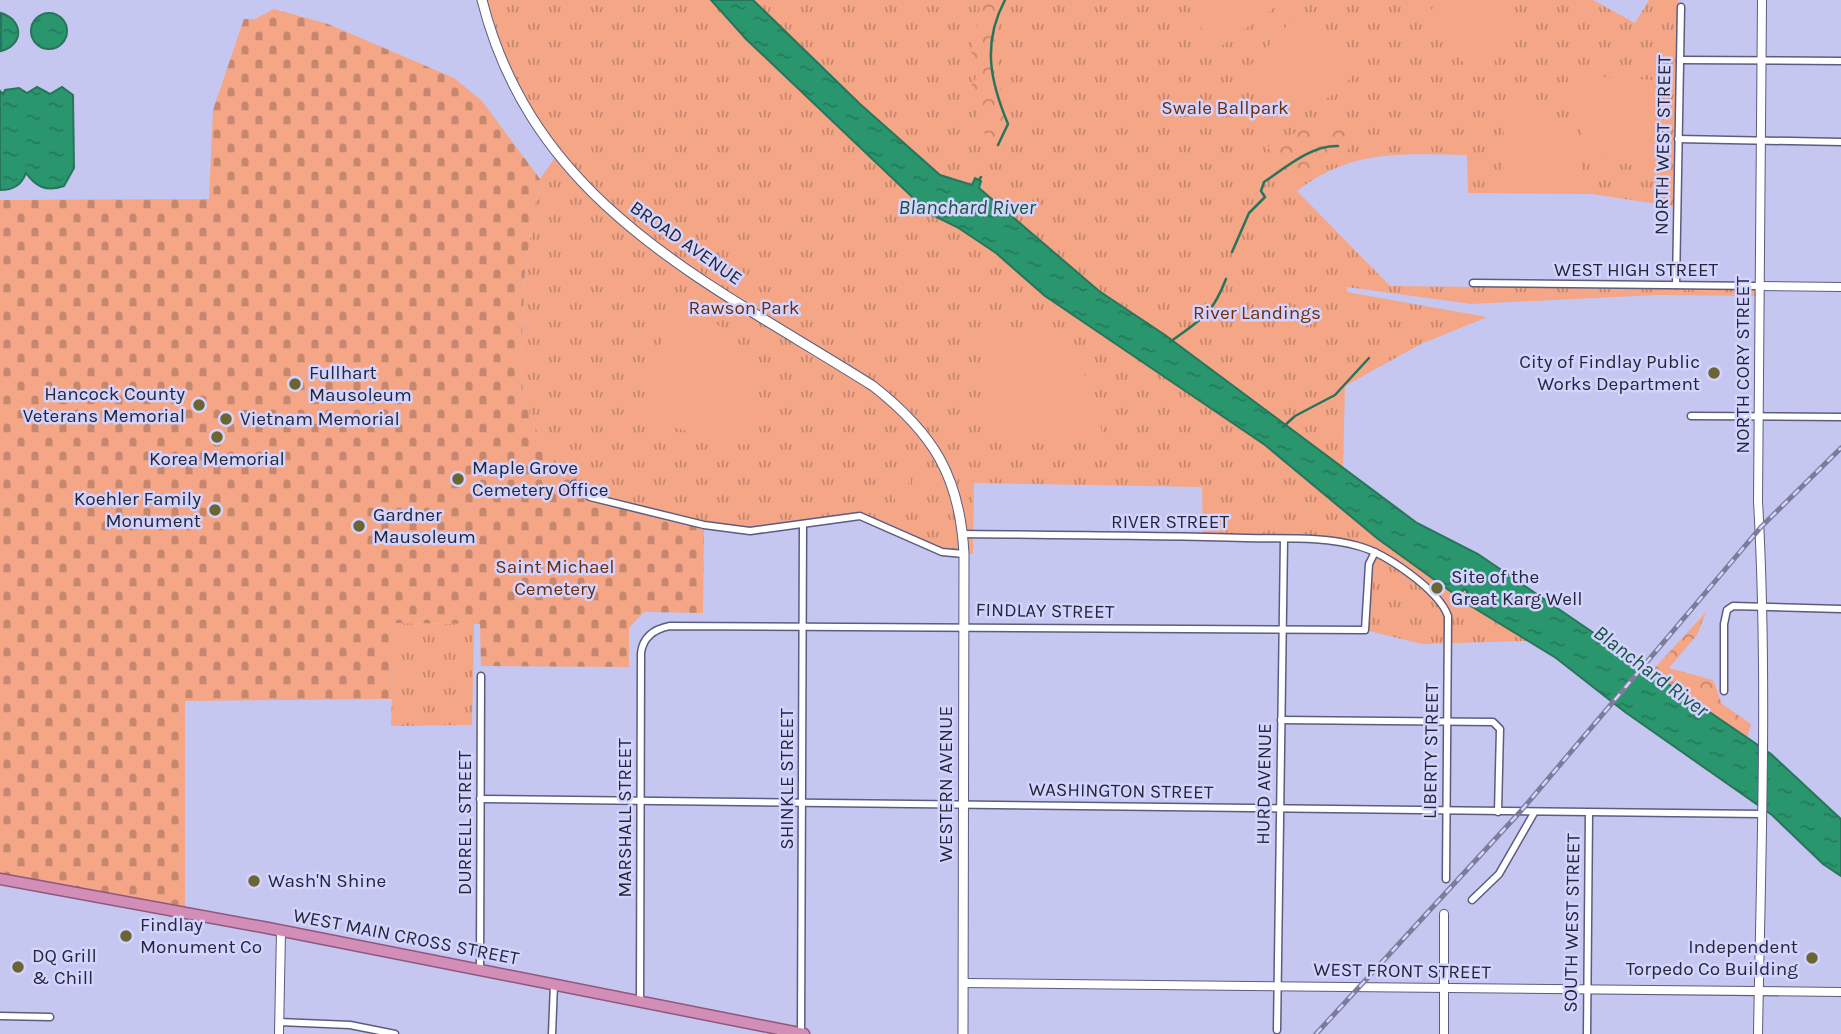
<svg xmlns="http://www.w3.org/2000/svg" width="1841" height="1034" viewBox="0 0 1841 1034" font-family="Karla,sans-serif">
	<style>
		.grass { fill: url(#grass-tufts) }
		.forest { fill: url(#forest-crowns) }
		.cemetery { fill: url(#cemetery-stones) }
		.pitch { fill: #f4a686 }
		.water { fill: url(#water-ripples); stroke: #28745c; stroke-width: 2 }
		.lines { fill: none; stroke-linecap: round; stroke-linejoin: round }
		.stream { stroke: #28745c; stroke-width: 2.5 }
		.minor-casing { stroke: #5c5c81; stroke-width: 9 }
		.tertiary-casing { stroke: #5c5c81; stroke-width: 10 }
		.secondary-casing { stroke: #5c5c81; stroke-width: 11 }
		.trunk-casing { stroke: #8e577e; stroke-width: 13 }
		.minor { stroke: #fff; stroke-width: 6 }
		.tertiary { stroke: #fff; stroke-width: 8 }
		.secondary { stroke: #fff; stroke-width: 9 }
		.trunk { stroke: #d28eb7; stroke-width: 10 }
		.rail-casing { stroke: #7b7c9a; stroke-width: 5 }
		.rail { stroke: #d2d4ff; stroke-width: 2.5; stroke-dasharray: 8; stroke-linecap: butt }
		.poi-dot { fill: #6a6532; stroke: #d2d4ff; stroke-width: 2.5 }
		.labels { text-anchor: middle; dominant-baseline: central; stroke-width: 5; stroke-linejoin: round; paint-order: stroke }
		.park-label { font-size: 19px; fill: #6e2c09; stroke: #d2d4ff }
		.street-label { font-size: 19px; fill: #252636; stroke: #d2d4ff }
		.poi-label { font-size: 19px; fill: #252636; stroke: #d2d4ff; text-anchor: start }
		.water-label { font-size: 21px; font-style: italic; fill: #1b523c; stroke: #d2d4ff }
	</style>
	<defs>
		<pattern id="grass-tufts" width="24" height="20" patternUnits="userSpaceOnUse" patternTransform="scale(1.75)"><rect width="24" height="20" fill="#f4a686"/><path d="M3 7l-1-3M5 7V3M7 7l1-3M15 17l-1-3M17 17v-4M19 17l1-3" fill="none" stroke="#c5876e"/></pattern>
		<pattern id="forest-crowns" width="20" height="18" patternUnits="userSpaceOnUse" patternTransform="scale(1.75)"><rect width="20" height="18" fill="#f4a686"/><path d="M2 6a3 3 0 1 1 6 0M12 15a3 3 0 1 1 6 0" fill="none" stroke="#c5876e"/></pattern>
		<pattern id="cemetery-stones" width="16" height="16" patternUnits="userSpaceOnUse" patternTransform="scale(1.75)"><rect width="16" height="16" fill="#f4a686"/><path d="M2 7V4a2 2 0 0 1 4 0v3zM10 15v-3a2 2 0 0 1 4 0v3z" fill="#c5876e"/></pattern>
		<pattern id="water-ripples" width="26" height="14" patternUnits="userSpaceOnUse" patternTransform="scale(1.75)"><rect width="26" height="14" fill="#2a966d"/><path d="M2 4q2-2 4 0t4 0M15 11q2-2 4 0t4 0" fill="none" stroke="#247a5a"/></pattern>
	</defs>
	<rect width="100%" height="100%" fill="#c5c7f1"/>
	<g class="grass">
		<path d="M483,0H1593L1635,23L1649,0H1678L1681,7L1677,207L1592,194L1468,193L1467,155C1402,154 1351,149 1297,191L1390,286L1759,290V296L1657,295L1471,304L1347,287V292L1487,317L1421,344L1345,386L1343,468L1339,477L1528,641L1422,644L1365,630L1370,549L1350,544L1203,537L1202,487L974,483L973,554H948L866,517L780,529L719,527L590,497L574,484L554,464L542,445L523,395L521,360L525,268L540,179L557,155L510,79Z"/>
		<polygon points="394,623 474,624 472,725 391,726"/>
	</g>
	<g class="forest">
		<polygon points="978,0 999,0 997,67 1010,138 1003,148 983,132 969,89 976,78 971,55 980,7"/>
		<polygon points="1330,124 1344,130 1349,148 1341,161 1293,175 1267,147 1307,127"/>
		<polygon points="1706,612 1697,635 1669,668 1713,680 1722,704 1751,724 1747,738 1651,672"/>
	</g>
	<polygon class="cemetery" points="274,9 328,24 454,78 482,101 540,179 525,268 521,360 523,395 542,445 555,464 590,497 704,525 703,613 644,612 629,628 629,667 481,666 480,624 394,623 392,699 185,701 185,913 0,879 0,200 209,199 213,110 244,19 255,19"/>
	<g class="pitch">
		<polygon points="1189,0 1278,0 1278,5 1216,50 1190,11"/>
		<path d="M1441,0H1512C1523,33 1500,55 1480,78L1427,27L1426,15Z"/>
		<path d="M1301,18L1355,73C1316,118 1281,120 1239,78L1292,20Z"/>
		<path d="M1568,75L1654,80L1659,88L1654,169C1597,163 1566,134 1568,75Z"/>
		<path d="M1504,107C1513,107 1523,106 1532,107C1572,112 1587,154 1580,188L1508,190L1503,183Z"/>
		<path d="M672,309C687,315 704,318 718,325C740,336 761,374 759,398C758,413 750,430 746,445L642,420L638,413Z"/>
		<path d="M989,324C1062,329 1096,366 1102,438L994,437L990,430Z"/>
		<rect x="895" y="479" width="13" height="29"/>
		<polygon points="912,479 926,479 926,508 913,508"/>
	</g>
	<g class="water">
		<polygon points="711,0 753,0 860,104 940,175 972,185 975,178 981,181 979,188 1099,291 1165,335 1417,523 1478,554 1771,754 1841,819 1841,876 1823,864 1772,815 1625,712 1556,658 1471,606 1469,603 1474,599 1466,599 1467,591 1464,589 1460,595 1453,593 1378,539 1265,445 1045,296 996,253 957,227 930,214 746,39"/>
		<circle cx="49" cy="31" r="18"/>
		<path d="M1,13C24,20 24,45 1,51Z"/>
		<path d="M37,87L50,94L62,87L73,95L74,168L64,186C46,192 36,187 26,173C21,185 14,190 0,190V91L3,94L5,90L19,88L27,93Z"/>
	</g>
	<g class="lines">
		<g class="stream">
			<path d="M998,145L1008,124C990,81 982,43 1005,0"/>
			<polyline points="979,180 981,177"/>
			<path d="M1232,252L1249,213L1265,197L1261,191L1264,182C1285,168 1311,145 1338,146"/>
			<path d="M1170,342C1202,318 1211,317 1226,279"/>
			<polyline points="1283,427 1295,416 1335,395 1369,358"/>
		</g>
		<defs>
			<g id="minor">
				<polyline points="1680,60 1841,61"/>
				<polyline points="1678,139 1841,142"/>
				<polyline points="1473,283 1759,286"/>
				<polyline points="1676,285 1681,7"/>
				<polyline points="1691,416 1841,417"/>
				<polyline points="574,484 590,497 704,525 750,531 860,516 942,552 964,554"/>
				<path d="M963,534C1057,535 1152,535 1246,538C1282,539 1323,536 1358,546C1385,553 1438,589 1448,616L1446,879"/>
				<polyline points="1724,691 1724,624 1727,610 1733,606 1841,609"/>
				<polyline points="1281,720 1493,722 1500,729 1498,812"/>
				<polyline points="480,799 1761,814"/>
				<polyline points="1472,900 1499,874 1534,813"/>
				<polyline points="480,970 481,676"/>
				<path d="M640,1001L641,653C643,637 654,629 670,626L1365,630L1369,564L1375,552"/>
				<polyline points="0,1016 50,1017"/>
				<polyline points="279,1022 350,1025 395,1034"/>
				<polyline points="1277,1030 1284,539"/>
				<polyline points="801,1033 803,524"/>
				<polyline points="552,1034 554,984"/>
				<polyline points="1587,1034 1589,813"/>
			</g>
			<g id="tertiary">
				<polyline points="1759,286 1841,287"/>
				<polyline points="963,983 1841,992"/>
				<polyline points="279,1034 281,931"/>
				<polyline points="1444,1034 1444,914"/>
				<path d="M1758,1034C1761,857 1768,677 1758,501L1762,0"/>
			</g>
			<path id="secondary" d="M482,0C534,206 709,282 873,386C933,433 960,476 964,554L963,1034"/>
			<polyline id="trunk" points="0,879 268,928 804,1034"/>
		</defs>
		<use href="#minor" class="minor-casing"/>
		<use href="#tertiary" class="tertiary-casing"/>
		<use href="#secondary" class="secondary-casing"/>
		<use href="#trunk" class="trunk-casing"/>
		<use href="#minor" class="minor"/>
		<use href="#tertiary" class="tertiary"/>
		<use href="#secondary" class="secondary"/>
		<use href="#trunk" class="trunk"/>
		<defs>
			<polyline id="rail" points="1316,1034 1520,812 1761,527 1841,448"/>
		</defs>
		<use href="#rail" class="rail-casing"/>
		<use href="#rail" class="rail"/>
	</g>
	<g class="poi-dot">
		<circle cx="1714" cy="373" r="7"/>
		<circle cx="295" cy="384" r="7"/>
		<circle cx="199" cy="405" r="7"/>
		<circle cx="226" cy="419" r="7"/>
		<circle cx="217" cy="437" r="7"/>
		<circle cx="458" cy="479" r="7"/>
		<circle cx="215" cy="510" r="7"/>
		<circle cx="359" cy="526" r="7"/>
		<circle cx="1437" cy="588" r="7"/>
		<circle cx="254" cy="881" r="7"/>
		<circle cx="126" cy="936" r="7"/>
		<circle cx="1812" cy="958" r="7"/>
		<circle cx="18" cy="967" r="7"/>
	</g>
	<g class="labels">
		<g class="park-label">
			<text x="1225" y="108">Swale Ballpark</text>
			<text x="744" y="308">Rawson Park</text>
			<text x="1257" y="313">River Landings</text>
			<text x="555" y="567">Saint Michael<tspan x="555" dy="22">Cemetery</tspan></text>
		</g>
		<g class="street-label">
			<text transform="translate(1663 145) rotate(-89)">NORTH WEST STREET</text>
			<text transform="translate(686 243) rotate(35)">BROAD AVENUE</text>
			<text x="1636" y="270">WEST HIGH STREET</text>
			<text transform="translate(1743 365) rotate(-90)">NORTH CORY STREET</text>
			<text x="1170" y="522">RIVER STREET</text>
			<text transform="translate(1045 611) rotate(1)">FINDLAY STREET</text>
			<text transform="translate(1431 751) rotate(-89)">LIBERTY STREET</text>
			<text transform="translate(787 779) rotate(-90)">SHINKLE STREET</text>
			<text transform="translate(946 784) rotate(-90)">WESTERN AVENUE</text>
			<text transform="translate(1264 784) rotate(-89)">HURD AVENUE</text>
			<text transform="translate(1121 791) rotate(1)">WASHINGTON STREET</text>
			<text transform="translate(625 818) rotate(-90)">MARSHALL STREET</text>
			<text transform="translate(465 823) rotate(-90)">DURRELL STREET</text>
			<text transform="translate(1572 923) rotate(-89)">SOUTH WEST STREET</text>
			<text transform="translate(406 937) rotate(11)">WEST MAIN CROSS STREET</text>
			<text transform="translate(1402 971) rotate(1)">WEST FRONT STREET</text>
		</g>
		<g class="poi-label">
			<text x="1700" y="362" text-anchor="end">City of Findlay Public<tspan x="1700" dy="22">Works Department</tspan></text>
			<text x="309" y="373">Fullhart<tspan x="309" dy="22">Mausoleum</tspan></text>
			<text x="185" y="394" text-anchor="end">Hancock County<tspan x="185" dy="22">Veterans Memorial</tspan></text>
			<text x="240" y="419">Vietnam Memorial</text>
			<text x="217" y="459" text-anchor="middle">Korea Memorial</text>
			<text x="472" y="468">Maple Grove<tspan x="472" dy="22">Cemetery Office</tspan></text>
			<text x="201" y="499" text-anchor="end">Koehler Family<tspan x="201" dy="22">Monument</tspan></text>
			<text x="373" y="515">Gardner<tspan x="373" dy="22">Mausoleum</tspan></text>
			<text x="1451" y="577">Site of the<tspan x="1451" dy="22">Great Karg Well</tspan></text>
			<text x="268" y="881">Wash'N Shine</text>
			<text x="140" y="925">Findlay<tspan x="140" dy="22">Monument Co</tspan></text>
			<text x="1798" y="947" text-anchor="end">Independent<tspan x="1798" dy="22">Torpedo Co Building</tspan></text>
			<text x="32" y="956">DQ Grill<tspan x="32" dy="22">&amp; Chill</tspan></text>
		</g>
		<g class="water-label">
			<text x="967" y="207">Blanchard River</text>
			<text transform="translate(1651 671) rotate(37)">Blanchard River</text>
		</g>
	</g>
</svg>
